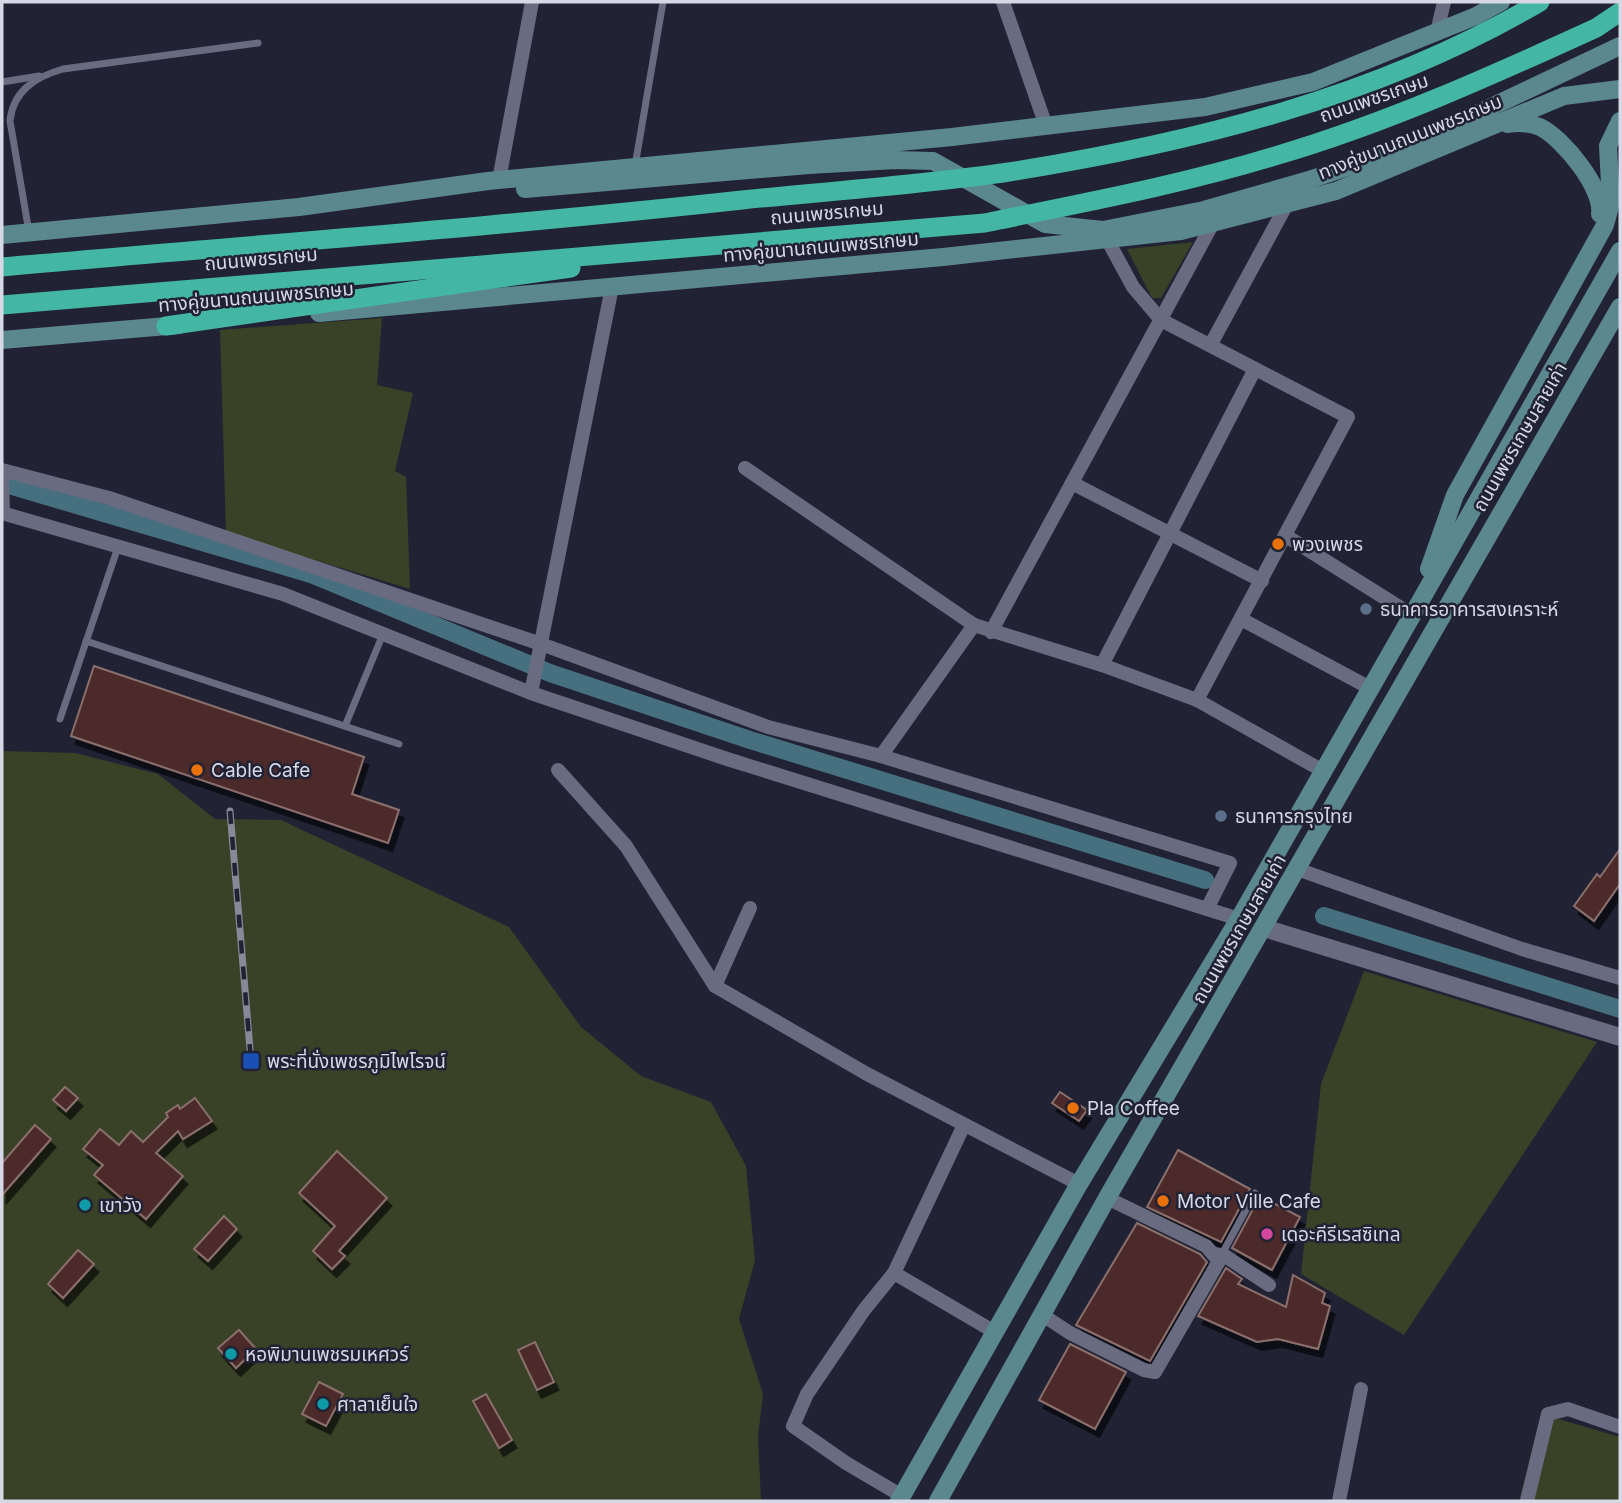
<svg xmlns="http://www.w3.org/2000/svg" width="1622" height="1503" viewBox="0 0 1622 1503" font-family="Inter,'Noto Sans Thai',sans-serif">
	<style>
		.green { fill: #394227 }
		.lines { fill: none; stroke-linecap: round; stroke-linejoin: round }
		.canal { stroke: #46707f; stroke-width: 18 }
		.building { fill: #4e2b29; stroke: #896f6c; stroke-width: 2; filter: url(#shadow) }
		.service { stroke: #696b81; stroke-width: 7 }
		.minor { stroke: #696b81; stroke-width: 14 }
		.tertiary { stroke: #696b81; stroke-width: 18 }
		.secondary { stroke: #5b878e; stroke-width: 18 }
		.trunk { stroke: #44b6a4; stroke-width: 19 }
		.rail-casing { stroke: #878898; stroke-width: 7 }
		.rail { stroke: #212234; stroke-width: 4.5; stroke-dasharray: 13; stroke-linecap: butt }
		.food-dot { fill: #e8710a; stroke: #212234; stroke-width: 2.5 }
		.service-dot { fill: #5c6f8a; stroke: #212234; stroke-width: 2.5 }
		.transit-dot { fill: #1a4fb4; stroke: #212234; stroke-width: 2.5 }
		.culture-dot { fill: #0f9aa8; stroke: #212234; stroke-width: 2.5 }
		.hotel-dot { fill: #d1479c; stroke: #212234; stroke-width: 2.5 }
		.labels { text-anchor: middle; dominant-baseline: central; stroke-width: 5; stroke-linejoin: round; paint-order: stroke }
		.street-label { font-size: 19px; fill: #d7d8e5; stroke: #212234 }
		.poi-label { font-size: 19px; fill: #d7d8e5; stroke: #212234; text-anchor: start }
	</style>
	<defs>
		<filter id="shadow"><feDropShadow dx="4.5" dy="8" stdDeviation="0" flood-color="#0009"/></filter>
	</defs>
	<rect width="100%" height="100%" fill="#212234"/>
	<g class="green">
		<polygon points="1193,242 1161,298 1152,298 1127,249"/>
		<polygon points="382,318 377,385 413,393 395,471 406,477 410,589 226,533 220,330"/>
		<polygon points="2,751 75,753 158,774 215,819 281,820 509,927 581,1027 641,1076 711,1102 746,1166 755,1260 739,1319 763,1394 758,1437 761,1501 2,1501"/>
		<polygon points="1364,971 1597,1042 1404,1335 1301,1274 1321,1084"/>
		<polygon points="1541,1414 1620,1437 1620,1501 1519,1501"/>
	</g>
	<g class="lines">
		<g class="canal">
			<polyline points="2,483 311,574 550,673 750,740 1205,880"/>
			<polyline points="1324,916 1620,1009"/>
		</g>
	</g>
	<g class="building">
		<polygon points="94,666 364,757 352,794 399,810 388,843 71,736"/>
		<polygon points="1620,849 1620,884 1594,921 1574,906 1597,874 1600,877"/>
		<polygon points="65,1087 78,1098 66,1111 53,1100"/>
		<polygon points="1060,1092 1087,1110 1079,1121 1052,1103"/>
		<polygon points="195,1098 212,1121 183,1139 178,1131 156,1153 183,1176 146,1219 94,1175 103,1165 83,1149 100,1129 119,1145 131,1131 143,1142 168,1117 166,1113 178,1105 180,1109"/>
		<polygon points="35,1125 51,1139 2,1195 2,1163"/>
		<polygon points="1178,1150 1250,1189 1221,1242 1147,1207"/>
		<polygon points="337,1151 387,1198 339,1251 345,1256 332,1269 313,1251 335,1226 299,1193"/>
		<polygon points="1260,1196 1300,1217 1272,1270 1232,1248"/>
		<polygon points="224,1216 237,1229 208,1261 194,1249"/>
		<polygon points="1137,1223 1200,1254 1207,1262 1150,1361 1076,1325"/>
		<polygon points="78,1250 94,1264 63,1298 48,1284"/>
		<polygon points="1226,1268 1242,1279 1238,1284 1286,1307 1293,1275 1325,1293 1322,1303 1330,1306 1318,1349 1278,1339 1257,1342 1198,1316"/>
		<polygon points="239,1330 256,1349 236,1368 218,1348"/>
		<polygon points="535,1342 554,1382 537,1390 518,1350"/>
		<polygon points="1070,1344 1126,1372 1095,1429 1039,1400"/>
		<polygon points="319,1382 343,1394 326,1426 302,1414"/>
		<polygon points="486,1394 512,1440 499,1448 473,1401"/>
	</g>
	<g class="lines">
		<g class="service">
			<polyline points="2,82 39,76"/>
			<polyline points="635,166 663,2"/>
			<path d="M29,232L10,121C13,91 35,77 63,69L258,43"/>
			<polyline points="86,641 399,744"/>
			<polyline points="60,719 118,547"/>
			<polyline points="345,726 383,634"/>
			<polyline points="1222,1254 1255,1193"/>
		</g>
		<g class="minor">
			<polyline points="1003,2 1046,126"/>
			<polyline points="1437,32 1444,2"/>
			<polyline points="499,180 532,2"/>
			<polyline points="1107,239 1133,287 1161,320 1348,417 1197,700"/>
			<polyline points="1211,344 1287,204"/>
			<polyline points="745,468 974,625"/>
			<polyline points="2,470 109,498 541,644 768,727 881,756 1230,863 1207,909"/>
			<polyline points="2,480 3,513"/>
			<polyline points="1072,483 1262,581"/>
			<polyline points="2,513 283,594 531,693 724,758 1239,919"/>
			<polyline points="1286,536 1412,615"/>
			<polyline points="1241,619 1370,688"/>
			<polyline points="991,632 1213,223"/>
			<polyline points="1102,665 1255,369"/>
			<polyline points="531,693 612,287"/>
			<polyline points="881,756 974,625 1102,665 1197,700 1323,771"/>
			<polyline points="558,770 626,846 715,986 867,1074 1079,1184"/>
			<polyline points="1297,869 1522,949 1620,978"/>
			<polyline points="715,986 750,908"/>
			<polyline points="1216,1254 1225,1256 1269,1285"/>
			<polyline points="894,1273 993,1331"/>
			<polyline points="1041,1314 1070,1333 1144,1370 1155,1372 1219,1261 1206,1246 1107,1198"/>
			<polyline points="902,1496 846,1463 793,1426 807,1394 864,1310 894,1273 964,1125"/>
			<polyline points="1339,1501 1361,1389"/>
			<polyline points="1527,1501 1548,1414 1568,1409 1620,1427"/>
		</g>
		<polyline class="tertiary" points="1264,928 1620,1037"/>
		<g class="secondary">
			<path d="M1508,124C1519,122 1530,123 1540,127C1563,138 1604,189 1600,214"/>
			<polyline points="525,189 809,165 896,160 933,161 1045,224 1103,230 1204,210 1309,180 1407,147 1620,46"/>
			<polyline points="2,235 299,207 488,181 952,137 1205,107 1313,82 1476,16 1501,2"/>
			<polyline points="319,313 943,257 1181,231 1336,191 1564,96 1620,89"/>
			<polyline points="2,340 179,325"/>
			<polyline points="1429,569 1455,495 1605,225 1611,203 1608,146 1620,121"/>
			<polyline points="899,1501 1079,1184 1239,919 1620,251"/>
			<polyline points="938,1501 1107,1198 1620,307"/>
		</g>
		<g class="trunk">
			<path d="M2,267C248,245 496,227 742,200C830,191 921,185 1009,172C1192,143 1379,97 1540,2"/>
			<path d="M2,305L985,223C1082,203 1180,185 1275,156C1387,123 1491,76 1596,28L1620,12"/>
			<polyline points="166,326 571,268"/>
		</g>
		<defs>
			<polyline id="rail" points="230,811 251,1061"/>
		</defs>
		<use href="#rail" class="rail-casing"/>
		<use href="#rail" class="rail"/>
	</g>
	<g class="food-dot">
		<circle cx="1278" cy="544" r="7"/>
		<circle cx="197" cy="770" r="7"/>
		<circle cx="1073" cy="1108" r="7"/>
		<circle cx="1163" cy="1201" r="7"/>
	</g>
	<g class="service-dot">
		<circle cx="1366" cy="609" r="7"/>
		<circle cx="1221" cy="816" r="7"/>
	</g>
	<rect class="transit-dot" x="242" y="1052" width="18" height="18" rx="3.5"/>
	<g class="culture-dot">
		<circle cx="85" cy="1205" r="7"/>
		<circle cx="231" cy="1354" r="7"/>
		<circle cx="323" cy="1404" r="7"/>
	</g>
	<circle class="hotel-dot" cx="1267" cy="1234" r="7"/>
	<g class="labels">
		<g class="street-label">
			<text transform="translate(1374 98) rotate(-19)">ถนนเพชรเกษม</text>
			<text transform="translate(1410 137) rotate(-22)">ทางคู่ขนานถนนเพชรเกษม</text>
			<text transform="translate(827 213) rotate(-5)">ถนนเพชรเกษม</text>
			<text transform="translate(821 247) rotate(-5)">ทางคู่ขนานถนนเพชรเกษม</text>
			<text transform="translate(261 259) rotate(-5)">ถนนเพชรเกษม</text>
			<text transform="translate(256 297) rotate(-5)">ทางคู่ขนานถนนเพชรเกษม</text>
			<text transform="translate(1520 437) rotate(-60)">ถนนเพชรเกษมสายเก่า</text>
			<text transform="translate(1239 929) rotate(-60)">ถนนเพชรเกษมสายเก่า</text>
		</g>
		<g class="poi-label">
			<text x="1292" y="544">พวงเพชร</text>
			<text x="1380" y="609">ธนาคารอาคารสงเคราะห์</text>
			<text x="211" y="770">Cable Cafe</text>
			<text x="1235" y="816">ธนาคารกรุงไทย</text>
			<text x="267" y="1061">พระที่นั่งเพชรภูมิไพโรจน์</text>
			<text x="1087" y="1108">Pla Coffee</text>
			<text x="1177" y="1201">Motor Ville Cafe</text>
			<text x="99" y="1205">เขาวัง</text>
			<text x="1281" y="1234">เดอะคีรีเรสซิเทล</text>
			<text x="245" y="1354">หอพิมานเพชรมเหศวร์</text>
			<text x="337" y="1404">ศาลาเย็นใจ</text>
		</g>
	</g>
	<rect width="1622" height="1503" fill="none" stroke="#d7d8e5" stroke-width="7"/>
</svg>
